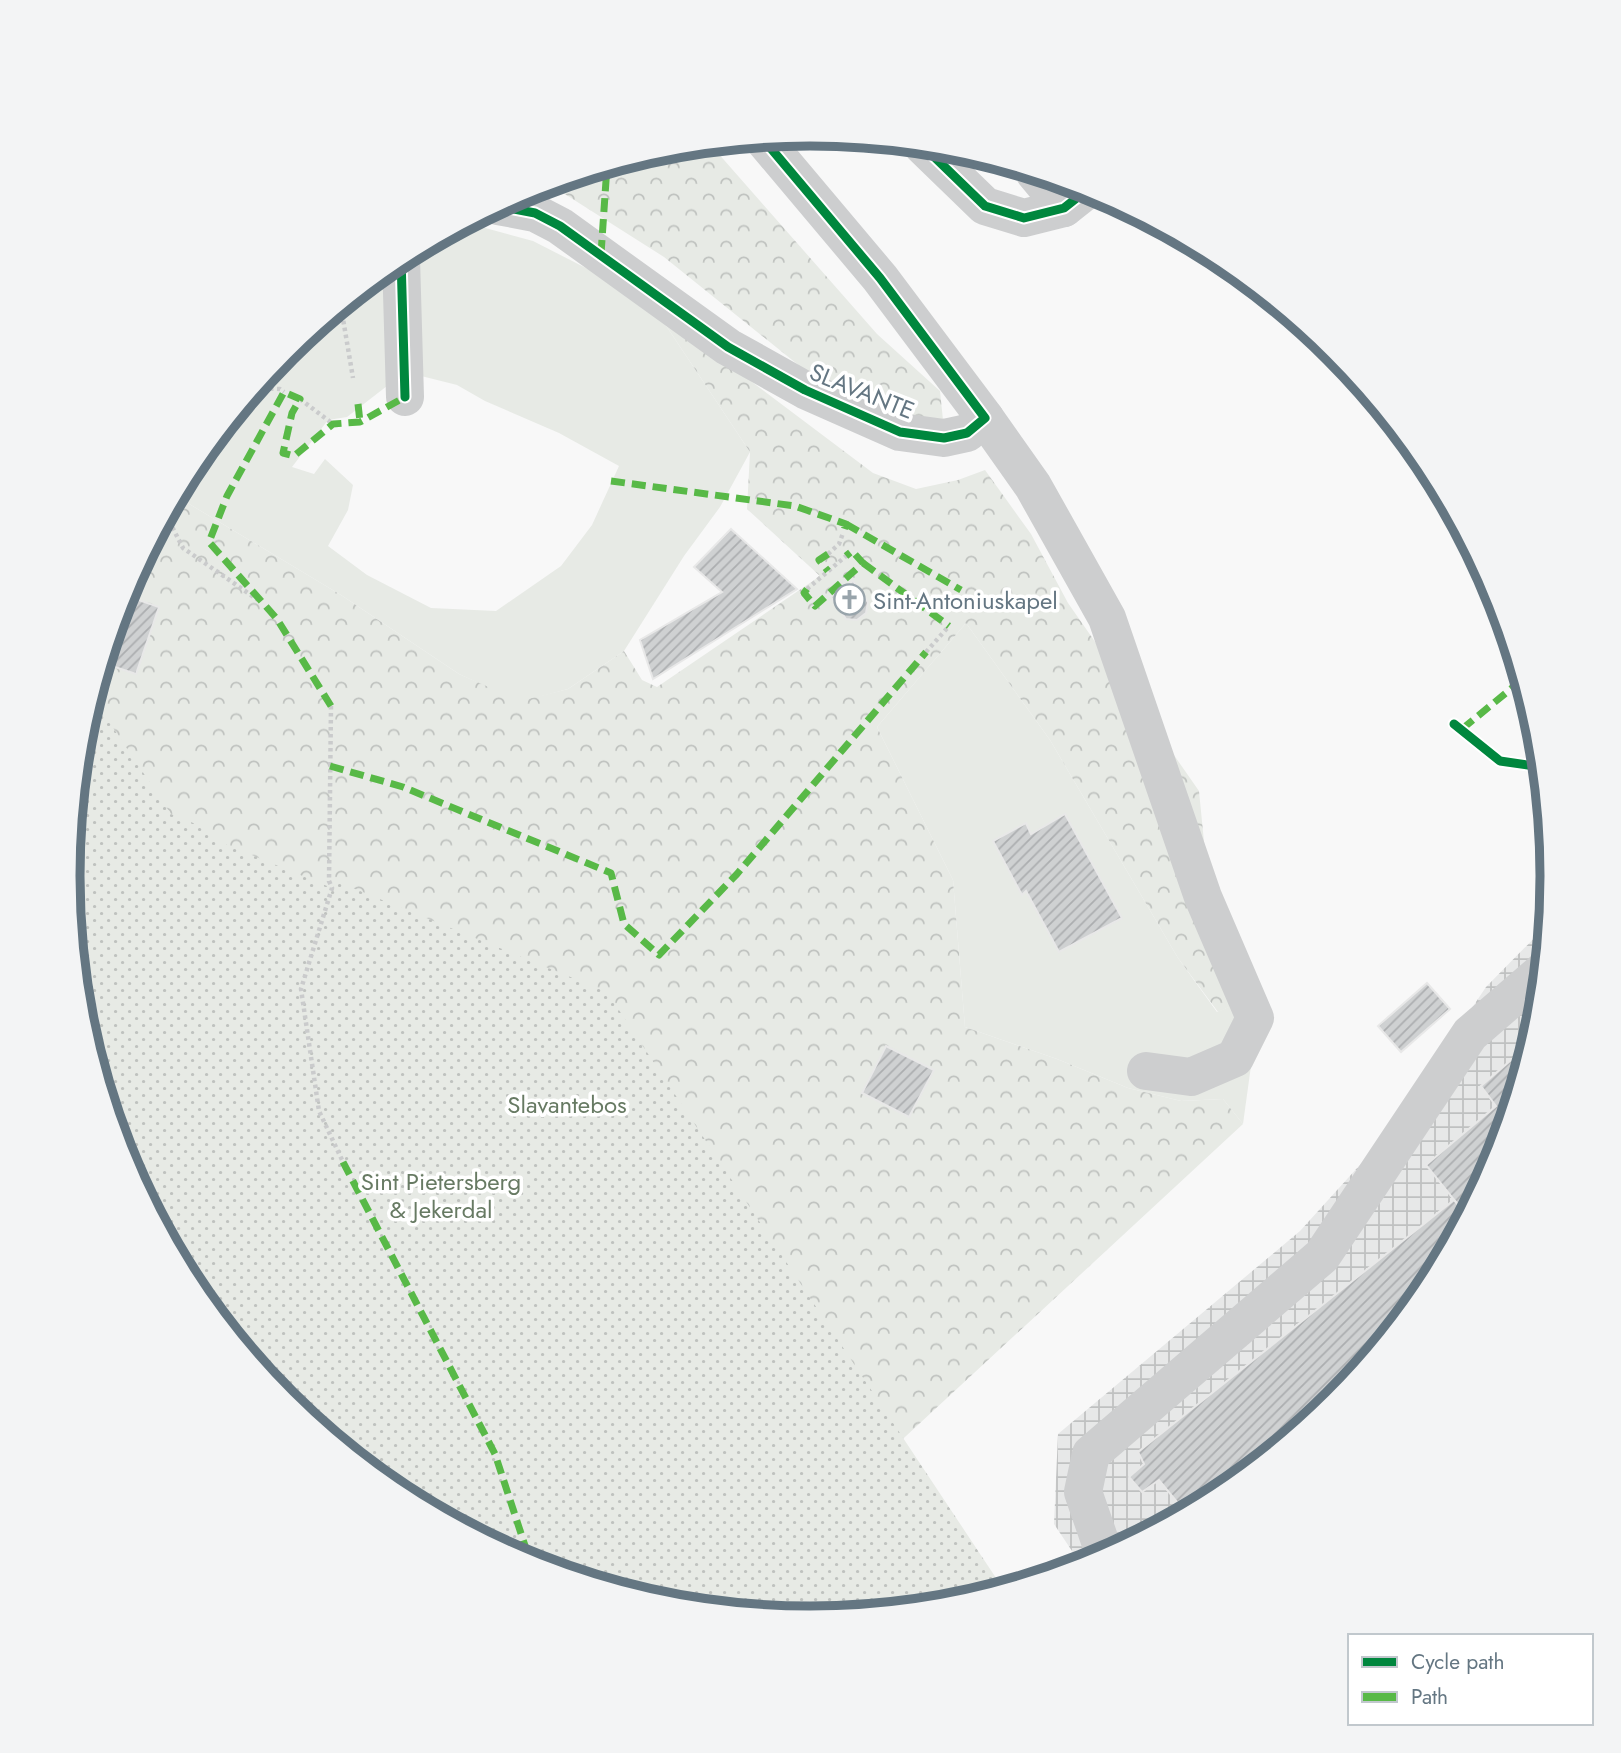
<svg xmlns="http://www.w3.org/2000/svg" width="1621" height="1753" viewBox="0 0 1621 1753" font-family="Jost,sans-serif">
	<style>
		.industrial { fill: url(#industrial-grid) }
		.grass { fill: #e7eae5; fill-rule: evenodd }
		.forest { fill: url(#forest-crowns) }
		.park { fill: url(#park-dots) }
		.building { fill: url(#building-hatch); stroke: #e8e8e8; stroke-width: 2 }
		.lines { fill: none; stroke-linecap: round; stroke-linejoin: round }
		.path { stroke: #cacbcc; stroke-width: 4.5; stroke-dasharray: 3.5 3.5; stroke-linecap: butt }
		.minor { stroke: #cdcecf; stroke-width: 38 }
		.quiet { stroke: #58b947; stroke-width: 7; stroke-dasharray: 14 7; stroke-linecap: butt }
		.cycleway-casing { stroke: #fff; stroke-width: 13 }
		.cycleway { stroke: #00873e; stroke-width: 9 }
		.labels { text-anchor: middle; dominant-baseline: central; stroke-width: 7; stroke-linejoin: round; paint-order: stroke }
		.street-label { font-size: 24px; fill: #647682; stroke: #fff }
		.poi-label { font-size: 24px; fill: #647682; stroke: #fff; text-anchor: start }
		.park-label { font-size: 24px; fill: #677a63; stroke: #fff }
		.rim { fill: none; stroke: #647682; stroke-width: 9 }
	</style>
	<defs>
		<pattern id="industrial-grid" width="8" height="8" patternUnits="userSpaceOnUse" patternTransform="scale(1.75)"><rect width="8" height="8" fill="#e7e8e8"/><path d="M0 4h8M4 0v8" fill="none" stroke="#bfc1c1"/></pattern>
		<pattern id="forest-crowns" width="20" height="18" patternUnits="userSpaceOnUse" patternTransform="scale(1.75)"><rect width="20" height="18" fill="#e7eae5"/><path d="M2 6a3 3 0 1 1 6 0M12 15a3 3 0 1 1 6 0" fill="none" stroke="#bfc2bf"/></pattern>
		<pattern id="park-dots" width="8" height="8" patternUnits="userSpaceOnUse" patternTransform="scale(1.75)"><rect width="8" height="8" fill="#e7eae5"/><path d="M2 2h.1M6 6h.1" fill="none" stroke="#bfc2bf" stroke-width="1.8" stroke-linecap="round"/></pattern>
		<pattern id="building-hatch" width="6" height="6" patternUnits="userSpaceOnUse" patternTransform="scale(1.75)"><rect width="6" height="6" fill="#cfd1d2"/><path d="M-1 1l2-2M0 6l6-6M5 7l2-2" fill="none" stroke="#acaeb0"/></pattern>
	</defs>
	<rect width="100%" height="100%" fill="#f8f8f8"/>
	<polygon class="industrial" points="1548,924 1538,1022 1496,1161 1427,1289 1335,1402 1223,1494 1082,1566 1054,1524 1058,1434 1300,1231 1387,1135 1486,987"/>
	<g class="grass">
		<path d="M467,223L533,241L629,290L655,309L750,452L720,507L684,556L624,651L568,689L520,702L459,674L341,595L176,496L194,464L286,351L398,259ZM405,372L457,385L485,401L559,433L619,466L592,525L561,566L496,611L431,608L367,575L328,546L348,510L353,485L325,459L314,474L292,467L328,420L347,417Z"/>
		<polygon points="966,623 1050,740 1178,958 1217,1012 1261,993 1243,1124 1223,1099 1181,1101 1128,1088 1057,1059 965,1027 953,880 877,727"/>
	</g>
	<g class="forest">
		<polygon points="710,144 877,334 940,391 943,420 863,417 664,257 549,184 666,148"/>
		<polygon points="655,309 873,473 916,489 958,480 985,470 1031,534 1068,603 1199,791 1206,862 1261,993 1218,1012 1178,958 1050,740 966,623 877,727 953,880 965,1027 1057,1059 1128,1088 1181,1101 1223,1099 1243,1124 824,1512 810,1619 665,1604 526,1562 398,1493 285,1401 193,1289 125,1160 82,1021 68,876 83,731 125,592 176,496 341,595 459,674 520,701 568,689 624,651 642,680 657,687 820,576 747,509 750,452"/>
	</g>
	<polygon class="park" points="93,698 171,814 203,827 210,838 327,886 338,882 607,992 1004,1590 955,1605 810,1619 665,1604 526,1562 398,1493 285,1401 193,1289 125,1160 82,1021 68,876 83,731"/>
	<g class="building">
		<polygon points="731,529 797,589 653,679 640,640 722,592 694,567"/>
		<polygon points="853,581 868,602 866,613 857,620 846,619 831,597"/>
		<polygon points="124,595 159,607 136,674 103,663"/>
		<polygon points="1065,814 1122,918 1059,952 1026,891 1022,895 993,841 1026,823 1031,834"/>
		<polygon points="1427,983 1450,1009 1401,1052 1378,1026"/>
		<polygon points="1532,1042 1496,1161 1467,1216 1426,1165 1496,1106 1481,1086"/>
		<polygon points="886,1046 934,1070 909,1117 862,1093"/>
		<polygon points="1454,1200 1467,1216 1427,1289 1335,1402 1223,1494 1186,1513 1159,1480 1142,1492 1129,1477 1144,1464 1138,1452"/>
	</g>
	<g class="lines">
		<g class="path">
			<polyline points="341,307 353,378"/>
			<polyline points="256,388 280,389 284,392"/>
			<polyline points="300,399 333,424"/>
			<polyline points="166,515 183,548 258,600"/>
			<polyline points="828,554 839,544 843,533"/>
			<polyline points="807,589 846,556"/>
			<polyline points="926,652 949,626"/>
			<polyline points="331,706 329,881 332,888 301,989 319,1111 343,1162"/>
		</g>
		<g class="minor">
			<polyline points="922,145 985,206 1024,218 1064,208 1088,189"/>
			<polyline points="1034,172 1064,208"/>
			<polyline points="498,206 535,213 560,226 728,347 805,390 900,432 944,438 967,433 985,418 880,278 763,139"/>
			<polyline points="401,258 405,397"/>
			<polyline points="985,418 1033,486 1107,618 1203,897 1255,1018 1235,1058 1191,1077 1146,1071"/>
			<polyline points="1109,1554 1101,1544 1083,1492 1091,1454 1322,1256 1470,1034 1543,971"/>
		</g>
		<g class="quiet">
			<polyline points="601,254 607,166"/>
			<polyline points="358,404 360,422"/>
			<polyline points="611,481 795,506 846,524 843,533"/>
			<polyline points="846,524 961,590"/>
			<polyline points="828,554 819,560 828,571"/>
			<polyline points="863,563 949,626"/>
			<polyline points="807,589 804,593 815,606 863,563 852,551 846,556"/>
			<polyline points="331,706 277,619 209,542 227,496 284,392 300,399 292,413 283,453 294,456 333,424 360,422 405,397"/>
			<polyline points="1462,729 1523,679"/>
			<polyline points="330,766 403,787 611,873 624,924 659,955 737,874 926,652"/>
			<polyline points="343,1162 495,1454 531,1564"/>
		</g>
		<defs>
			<g id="cycleway">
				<polyline points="922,145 985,206 1024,218 1064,208 1088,189"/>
				<polyline points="498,206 535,213 560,226 728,347 805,390 900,432 944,438 967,433 985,418 880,278 763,139"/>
				<polyline points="401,258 405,397"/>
				<polyline points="1454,724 1500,761 1542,767"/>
			</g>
		</defs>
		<use href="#cycleway" class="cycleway-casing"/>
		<use href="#cycleway" class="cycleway"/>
	</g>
	<defs>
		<symbol id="church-ring" viewBox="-11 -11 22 22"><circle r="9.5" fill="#fff" stroke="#98a4ab" stroke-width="1.5"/><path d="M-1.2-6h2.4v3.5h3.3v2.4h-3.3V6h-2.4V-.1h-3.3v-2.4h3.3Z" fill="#98a4ab"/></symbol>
	</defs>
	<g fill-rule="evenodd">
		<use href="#church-ring" x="832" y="582" width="35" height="35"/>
	</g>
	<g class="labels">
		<g class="street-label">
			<text transform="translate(862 391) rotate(22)">SLAVANTE</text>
		</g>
		<g class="poi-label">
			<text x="873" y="600">Sint-Antoniuskapel</text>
		</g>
		<g class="park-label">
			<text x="567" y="1104">Slavantebos</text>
			<text x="441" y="1181">Sint Pietersberg<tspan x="441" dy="28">&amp; Jekerdal</tspan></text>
		</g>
	</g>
	<path d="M0 0H1621V1753H0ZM80 876a730 730 0 1 1 1460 0a730 730 0 1 1-1460 0Z" fill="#f3f4f5" fill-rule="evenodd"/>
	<path class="rim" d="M80 876a730 730 0 1 1 1460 0a730 730 0 1 1-1460 0Z"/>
	<rect x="1348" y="1634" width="245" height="91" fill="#ffffff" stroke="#c1c8cd" stroke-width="2"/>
	<rect x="1362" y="1657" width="35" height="10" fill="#00873e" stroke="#c1c8cd" stroke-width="2"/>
	<text x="1411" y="1669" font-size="21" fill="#647682">Cycle path</text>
	<rect x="1362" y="1692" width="35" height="10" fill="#58b947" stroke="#c1c8cd" stroke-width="2"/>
	<text x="1411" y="1704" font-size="21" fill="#647682">Path</text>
</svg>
